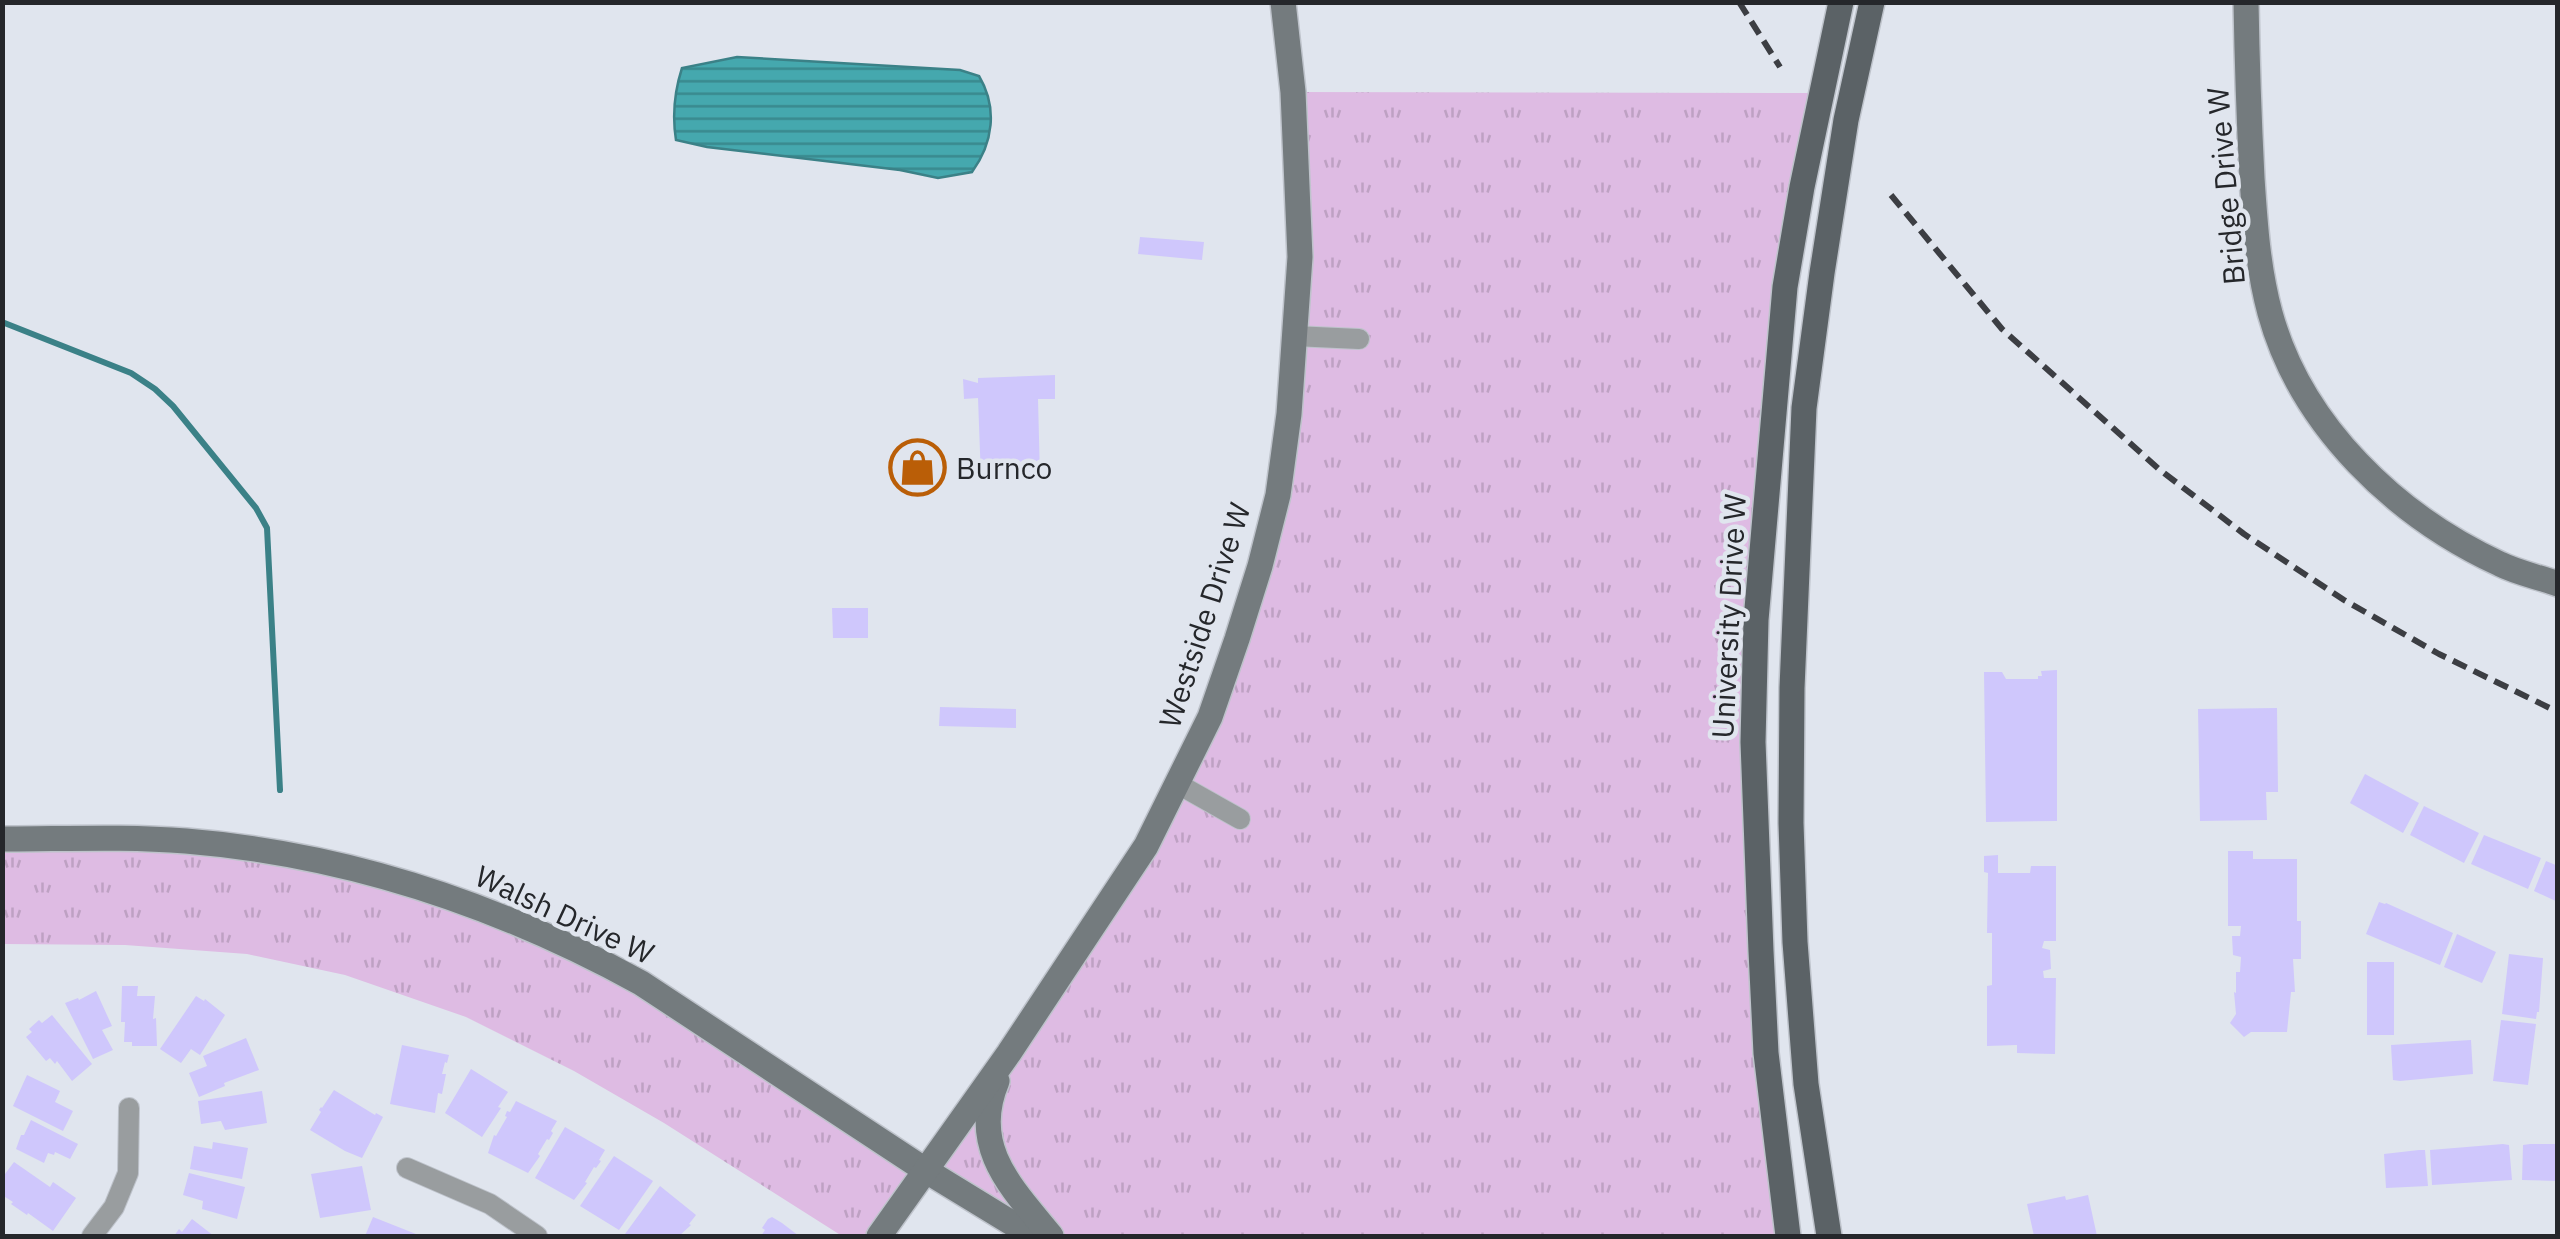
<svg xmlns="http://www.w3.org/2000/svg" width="2560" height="1239" viewBox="0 0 2560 1239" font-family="'IBM Plex Sans',sans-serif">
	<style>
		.grass { fill: url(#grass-tufts) }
		.water { fill: url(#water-rules); stroke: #3b8187; stroke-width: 2.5 }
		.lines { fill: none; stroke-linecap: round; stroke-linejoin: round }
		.stream { stroke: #3b8187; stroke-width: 6 }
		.building { fill: #cfc7fc }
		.street-casing { stroke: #bec3cb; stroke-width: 22 }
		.secondary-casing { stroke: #bec3cb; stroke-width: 28 }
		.primary-casing { stroke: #bec3cb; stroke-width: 28 }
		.street { stroke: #999d9f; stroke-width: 20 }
		.secondary { stroke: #747b7e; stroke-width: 25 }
		.primary { stroke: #5b6266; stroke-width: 25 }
		.rail { stroke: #3c3e43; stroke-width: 6; stroke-dasharray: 15 8; stroke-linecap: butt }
		.labels { text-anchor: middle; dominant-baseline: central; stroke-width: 9; stroke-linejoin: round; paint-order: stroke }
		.street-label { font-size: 30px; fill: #25272b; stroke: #e0e5ee }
		.poi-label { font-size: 30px; fill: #25272b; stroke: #e0e5ee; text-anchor: start }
	</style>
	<defs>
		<pattern id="grass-tufts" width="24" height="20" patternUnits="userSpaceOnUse" patternTransform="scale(2.5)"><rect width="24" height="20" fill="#debbe3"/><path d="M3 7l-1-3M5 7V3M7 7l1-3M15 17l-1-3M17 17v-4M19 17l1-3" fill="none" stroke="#bea1c3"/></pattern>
		<pattern id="water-rules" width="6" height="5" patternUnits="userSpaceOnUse" patternTransform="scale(2.5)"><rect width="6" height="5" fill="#45a8ae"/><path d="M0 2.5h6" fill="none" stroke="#39898e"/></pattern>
	</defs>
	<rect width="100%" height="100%" fill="#e0e5ee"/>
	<polygon class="grass" points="1293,92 1820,93 1802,187 1753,742 1788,1236 1033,1236 925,1170 879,1236 842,1236 664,1123 574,1071 466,1017 345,975 247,954 125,945 3,944 3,839 280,852 529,927 925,1169 1009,1053 1210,717 1289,414"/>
	<path class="water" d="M737,57L960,70L979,76C998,108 993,143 972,172L938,178L900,170L707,147L676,140C672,115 674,93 682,68Z"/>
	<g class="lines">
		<polyline class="stream" points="2,322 131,373 155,389 173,406 256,508 267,528 280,790"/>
	</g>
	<g class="building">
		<polygon points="1140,237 1204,242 1202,260 1138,254"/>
		<polygon points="1055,375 1055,399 1038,399 1040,477 981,479 978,398 964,399 963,379 978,383 978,378"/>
		<polygon points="832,608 868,608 868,638 833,638"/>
		<polygon points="2057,670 2057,821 1986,822 1984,672 2002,672 2006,679 2038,679 2038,676 2042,676 2041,671"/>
		<polygon points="940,707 1016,709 1016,728 939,726"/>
		<polygon points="2277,708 2278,792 2266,792 2267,820 2200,821 2198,709"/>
		<polygon points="2365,774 2419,803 2403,833 2350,803"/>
		<polygon points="2424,806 2479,833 2464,863 2410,835"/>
		<polygon points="2484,835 2541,858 2528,889 2471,864"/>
		<polygon points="2228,851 2253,851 2253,859 2297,859 2297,921 2301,921 2301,959 2293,959 2295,992 2291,992 2287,1032 2251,1032 2244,1037 2230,1023 2236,1014 2234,992 2236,993 2236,972 2240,972 2241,957 2233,955 2232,936 2240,936 2241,926 2228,926"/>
		<polygon points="1998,855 1998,873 2030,873 2031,866 2056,866 2056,941 2044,941 2042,948 2050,950 2051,969 2043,971 2044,978 2056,978 2055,1054 2017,1053 2017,1045 1987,1046 1987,986 1992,985 1992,933 1987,933 1988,873 1984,872 1984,856"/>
		<polygon points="2546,861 2558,866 2558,902 2534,891"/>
		<polygon points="2379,902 2385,904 2386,903 2453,933 2440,965 2366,934"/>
		<polygon points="2457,934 2496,952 2482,983 2444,967"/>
		<polygon points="2509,954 2543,958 2539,1012 2537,1012 2536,1019 2502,1014"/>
		<rect x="2367" y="962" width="27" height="73"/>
		<polygon points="122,986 138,986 137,996 155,996 153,1019 156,1018 157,1046 132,1046 132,1042 124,1042 125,1022 121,1022"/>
		<polygon points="96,991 112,1026 102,1030 113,1050 93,1059 65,1003 78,998 79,1000"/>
		<polygon points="196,996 204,1001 205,999 225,1015 200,1055 191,1049 181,1063 160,1049"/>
		<polygon points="52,1015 92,1064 72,1081 57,1061 55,1064 50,1058 46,1061 26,1037 32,1032 29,1029 39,1020 42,1023"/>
		<polygon points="2501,1020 2536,1024 2528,1085 2493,1081"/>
		<polygon points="246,1038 259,1070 224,1083 225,1086 199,1097 189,1073 207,1066 203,1056"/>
		<polygon points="2471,1040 2473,1074 2400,1081 2393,1080 2391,1045"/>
		<polygon points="402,1045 449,1055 447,1063 445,1062 442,1074 446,1074 442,1094 438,1093 435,1113 390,1104"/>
		<polygon points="471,1069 508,1092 498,1107 501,1108 482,1137 445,1113"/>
		<polygon points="27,1075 60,1091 55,1102 73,1111 63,1131 13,1106"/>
		<polygon points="334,1090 375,1115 376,1113 383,1117 362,1158 345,1151 310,1130 321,1112 319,1110 321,1107 322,1108"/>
		<polygon points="262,1091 267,1123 225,1130 221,1121 201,1124 198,1101"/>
		<polygon points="516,1101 557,1121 551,1131 553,1133 549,1140 547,1139 538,1154 540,1156 528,1173 488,1153 494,1135 496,1136 507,1117 505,1116 507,1111 510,1112"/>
		<polygon points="31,1120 78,1144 70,1159 55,1152 54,1155 48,1153 44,1163 16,1149 21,1135 24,1135"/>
		<polygon points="565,1127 605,1150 599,1160 601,1161 596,1168 594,1167 585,1182 587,1183 574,1200 535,1178"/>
		<polygon points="213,1142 248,1148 242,1179 190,1169 194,1146 212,1149"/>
		<polygon points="2503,1144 2509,1145 2512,1180 2432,1185 2430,1150"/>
		<polygon points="2530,1144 2558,1144 2558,1181 2522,1180 2523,1145"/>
		<polygon points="2419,1150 2425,1150 2428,1186 2386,1188 2384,1154"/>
		<polygon points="614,1156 653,1181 619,1230 580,1206"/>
		<polygon points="14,1162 50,1187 53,1182 76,1198 53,1231 28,1213 27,1215 11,1204 13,1202 2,1195 2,1178"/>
		<polygon points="362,1166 371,1210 320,1218 311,1174"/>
		<polygon points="189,1173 245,1187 237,1219 202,1209 203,1201 183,1195"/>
		<polygon points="660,1186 696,1215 689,1224 691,1225 679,1236 629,1236 625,1234"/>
		<polygon points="2088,1195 2097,1236 2034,1236 2027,1204 2065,1196 2066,1200"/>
		<polygon points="373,1217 416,1234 415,1236 365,1236"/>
		<polygon points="772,1217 782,1223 799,1236 761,1236 765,1230 762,1228 768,1219"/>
		<polygon points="192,1219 214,1236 174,1236 179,1229 182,1232"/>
	</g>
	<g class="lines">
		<defs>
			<g id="street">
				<polyline points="1294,336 1359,339"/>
				<polyline points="1178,784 1240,819"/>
				<polyline points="407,1168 490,1204 537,1236"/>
				<polyline points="92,1236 114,1207 128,1173 129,1108"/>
			</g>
			<g id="secondary">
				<path d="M2246,2C2247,61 2249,119 2252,178C2255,223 2258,269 2270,313C2301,426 2396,516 2500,564C2518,573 2539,577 2558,584"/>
				<path d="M2,839C63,839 125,836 186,841C347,854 499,905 641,983L925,1170L1033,1236"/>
				<path d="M997,1081C969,1147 1012,1188 1051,1236"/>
				<polyline points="879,1236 1009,1053 1146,846 1210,717 1237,639 1260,566 1278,495 1289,414 1300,257 1293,92 1283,2"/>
			</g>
			<g id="primary">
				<polyline points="1788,1236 1766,1053 1761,951 1753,742 1756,620 1785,287 1802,187 1841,2"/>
				<polyline points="1829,1236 1806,1084 1795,942 1791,823 1792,688 1804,408 1822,273 1846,120 1872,2"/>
			</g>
		</defs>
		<use href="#street" class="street-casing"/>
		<use href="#secondary" class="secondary-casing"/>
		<use href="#primary" class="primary-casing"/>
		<use href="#street" class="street"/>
		<use href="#secondary" class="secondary"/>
		<use href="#primary" class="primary"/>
		<g class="rail">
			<polyline points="1739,2 1780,67"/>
			<polyline points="1891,195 2002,329 2160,470 2244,534 2344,600 2439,654 2558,712"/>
		</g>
	</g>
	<defs>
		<symbol id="shop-ring" viewBox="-11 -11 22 22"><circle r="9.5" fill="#e0e5ee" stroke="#ba5e07" stroke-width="1.5"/><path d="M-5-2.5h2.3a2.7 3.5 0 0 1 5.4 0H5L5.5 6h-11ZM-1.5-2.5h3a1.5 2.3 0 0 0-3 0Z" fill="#ba5e07"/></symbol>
	</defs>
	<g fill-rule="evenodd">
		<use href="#shop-ring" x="886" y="436" width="63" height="63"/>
	</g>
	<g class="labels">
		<g class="street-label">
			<text transform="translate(2225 186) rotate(-95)">Bridge Drive W</text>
			<text transform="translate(1204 615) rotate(-72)">Westside Drive W</text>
			<text transform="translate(1728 616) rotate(-87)">University Drive W</text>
			<text transform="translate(565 914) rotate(25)">Walsh Drive W</text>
		</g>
		<g class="poi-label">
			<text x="956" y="467">Burnco</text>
		</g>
	</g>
	<rect width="2560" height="1239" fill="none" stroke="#25272b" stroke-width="10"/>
</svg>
